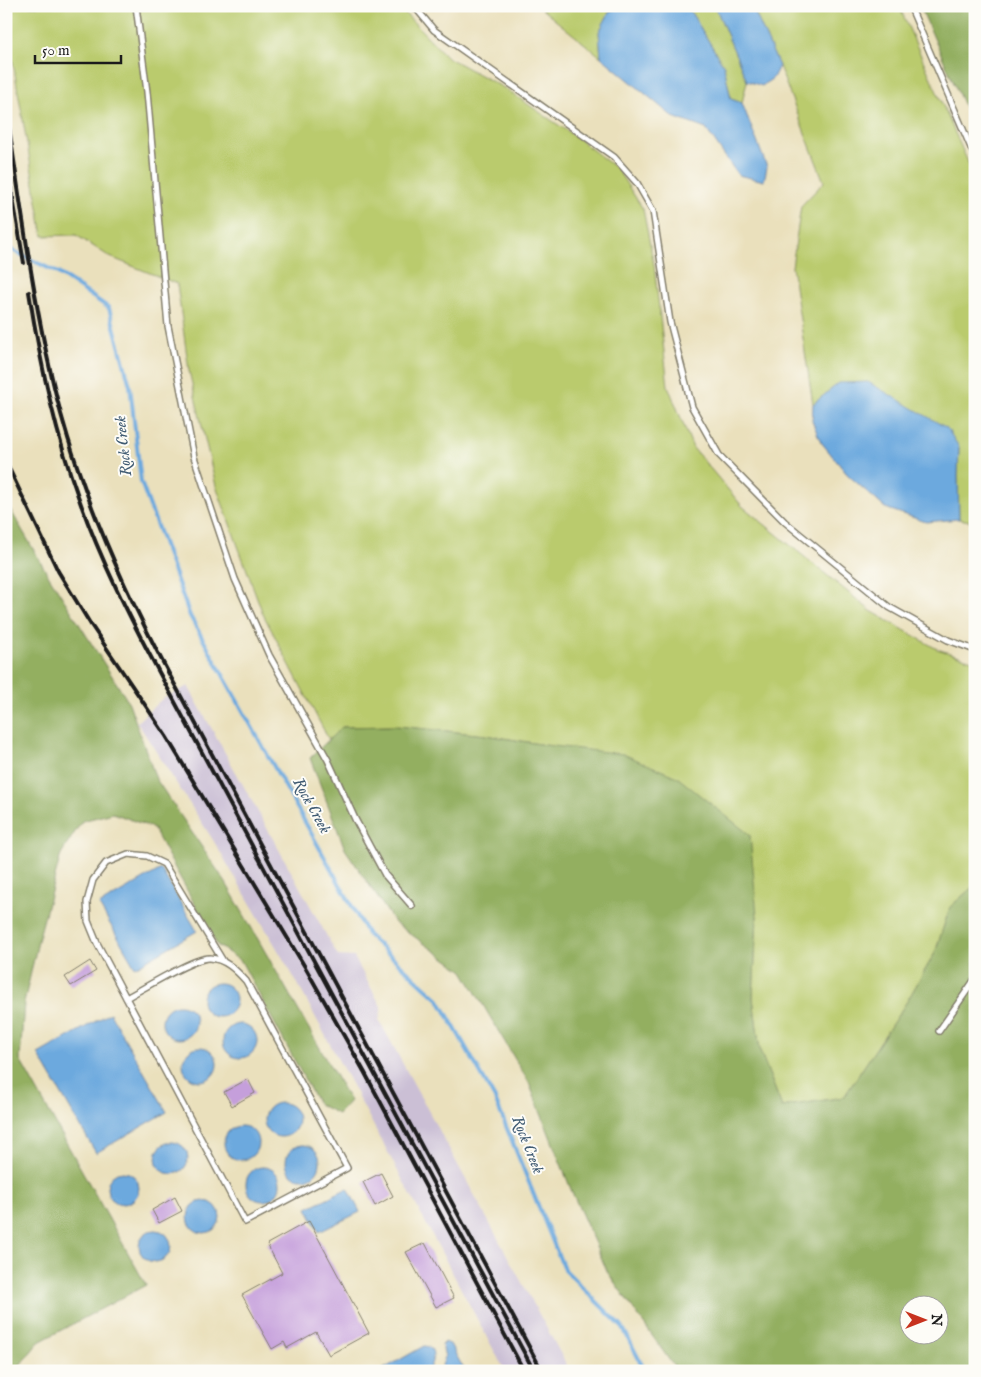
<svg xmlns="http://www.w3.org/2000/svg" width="981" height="1377" viewBox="0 0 981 1377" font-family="'IM FELL English',serif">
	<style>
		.industrial { fill: #cbbfd5 }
		.green { fill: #bacb6d; stroke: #6b7444 }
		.forest { fill: #93af60; stroke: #58663e; fill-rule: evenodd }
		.water { fill: #6ca9de; stroke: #44627d }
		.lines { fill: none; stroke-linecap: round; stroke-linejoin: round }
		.stream { stroke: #6ca9de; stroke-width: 4 }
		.building { fill: #c59fdb }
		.service-casing { stroke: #837e6c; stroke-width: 8 }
		.service { stroke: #fff; stroke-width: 5 }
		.rail { stroke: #1c1c1c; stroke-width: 4 }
		.labels { text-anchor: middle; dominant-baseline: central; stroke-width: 4; stroke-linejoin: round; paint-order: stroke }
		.water-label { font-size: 16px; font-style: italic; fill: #405b73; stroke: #fdfcf7 }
	</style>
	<rect width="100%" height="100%" fill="#fdfcf7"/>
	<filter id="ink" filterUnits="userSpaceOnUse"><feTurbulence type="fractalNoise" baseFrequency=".02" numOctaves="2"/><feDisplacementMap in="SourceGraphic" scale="10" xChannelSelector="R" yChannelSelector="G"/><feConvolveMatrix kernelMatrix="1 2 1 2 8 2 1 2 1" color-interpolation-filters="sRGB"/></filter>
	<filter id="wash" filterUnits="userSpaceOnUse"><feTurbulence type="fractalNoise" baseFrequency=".0096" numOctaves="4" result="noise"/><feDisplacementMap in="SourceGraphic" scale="20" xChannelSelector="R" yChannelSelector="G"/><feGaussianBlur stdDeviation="1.12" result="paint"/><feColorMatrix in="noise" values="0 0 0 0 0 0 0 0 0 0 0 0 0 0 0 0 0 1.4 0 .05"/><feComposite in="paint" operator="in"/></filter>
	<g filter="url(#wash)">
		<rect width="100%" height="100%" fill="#eae0bc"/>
		<polygon class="industrial" points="188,686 338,956 354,957 382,1008 379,1020 570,1371 505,1371 295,979 213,840 137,722 162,699"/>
		<g class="green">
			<polygon points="6,6 398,6 447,57 504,88 576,137 617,169 643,209 654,265 668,386 693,448 742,506 871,611 937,649 975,661 975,885 950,907 935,953 906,1003 844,1097 782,1107 760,1051 753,998 757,916 545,745 486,735 396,726 342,727 329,740 263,614 216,486 189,371 177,284 110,257 76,235 43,236 6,22"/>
			<polygon points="538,6 623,6 610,11 599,32 601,57"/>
			<polygon points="687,6 715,6 747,81 742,103 731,99 724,66"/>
			<polygon points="752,6 899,6 975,178 975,522 959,519 958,476 959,447 839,383 813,404 792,267 801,206 824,182 779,66"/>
		</g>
		<g class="forest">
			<polygon points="920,6 975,6 975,131 926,20"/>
			<polygon points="6,502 47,573 129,703 156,779 226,883 350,1101 338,1114 318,1104 241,961 217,945 153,828 113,813 82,821 61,854 39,937 24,1003 20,1060 146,1285 39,1342 15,1371 6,1371"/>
			<path d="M396,726L486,735L545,745L623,754L677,777L750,835L757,916L753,998L760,1051L782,1107L844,1097L906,1003L935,953L950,907L975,885V1371H677L608,1273L572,1192L529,1083L463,971L395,923L345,849L310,758L342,727ZM908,1304H938V1334H908Z"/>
		</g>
		<g class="water">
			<polygon points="623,6 687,6 724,66 731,99 742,103 767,167 764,181 738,175 706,129 673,117 601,57 599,32 610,11"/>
			<polygon points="715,6 752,6 779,66 773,78 762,86 747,81"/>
			<polygon points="868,382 947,428 959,447 958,476 959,519 926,522 885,508 847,474 821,442 812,421 813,404 839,383"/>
			<polygon points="161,869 197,931 135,967 99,905"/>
			<circle cx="219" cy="1000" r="17"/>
			<circle cx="179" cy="1022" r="17"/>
			<polygon points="110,1013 167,1112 96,1153 38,1054"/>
			<circle cx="240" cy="1041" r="17"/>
			<circle cx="200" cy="1064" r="17"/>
			<circle cx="281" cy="1120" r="17"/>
			<circle cx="241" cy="1143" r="17"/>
			<circle cx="172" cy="1158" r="16"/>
			<circle cx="303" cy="1162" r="17"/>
			<circle cx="263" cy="1184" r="17"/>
			<circle cx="123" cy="1188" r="16"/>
			<polygon points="348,1188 360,1212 319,1232 307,1208"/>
			<circle cx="204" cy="1217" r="16"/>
			<circle cx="155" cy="1246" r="16"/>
			<polygon points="445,1342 450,1344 465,1371 440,1371 445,1357 442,1345"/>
			<path d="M424,1346C438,1347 432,1361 429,1371H380Z"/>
		</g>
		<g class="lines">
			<polyline class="stream" points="6,247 58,273 109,308 130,386 141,482 190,616 368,935 439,1000 495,1099 564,1269 623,1328 645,1371"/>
		</g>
		<g id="blocks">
			<g class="building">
				<polygon points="90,961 96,971 71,986 65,977"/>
				<polygon points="248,1079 255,1093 232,1106 224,1092"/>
				<polygon points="381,1173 393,1196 375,1206 363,1182"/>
				<polygon points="175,1197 182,1211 159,1223 152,1210"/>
				<polygon points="309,1221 369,1333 329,1355 316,1332 287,1348 284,1342 272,1349 242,1295 282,1273 267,1244"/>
				<polygon points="425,1243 454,1298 436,1307 406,1252"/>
			</g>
		</g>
	</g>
	<g filter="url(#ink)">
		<use href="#blocks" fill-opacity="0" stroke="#837e6c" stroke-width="1"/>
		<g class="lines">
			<defs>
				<g id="service">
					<polyline points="136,6 147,92 168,326 194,457 235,579 269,655 328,760 355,819 385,875 412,906"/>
					<polyline points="414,6 434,30 614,157 637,183 653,211 670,322 692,407 719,455 785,522 889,607 948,640 975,650"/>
					<polyline points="910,6 975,157"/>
					<path d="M126,998C143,989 194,957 210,958C225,959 236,970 246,981L347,1168L245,1222L97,943L88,921L87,902L93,880L106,863L128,854L147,856L164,864L223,961"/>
					<polyline points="939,1031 975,979"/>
				</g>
			</defs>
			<use href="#service" class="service-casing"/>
			<use href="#service" class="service"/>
			<g class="rail">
				<path d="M6,108C22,209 34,314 61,414C86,505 124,589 168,672L542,1371"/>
				<polyline points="6,157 24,263"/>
				<path d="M29,292C40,362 54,430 78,496C100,559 130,618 161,676L534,1371"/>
				<polyline points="6,462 58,571 91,625 166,736 305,967 365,1073 524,1371"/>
			</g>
		</g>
	</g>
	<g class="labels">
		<g class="water-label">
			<text transform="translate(124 446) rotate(-96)">Rock Creek</text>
			<text transform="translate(311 806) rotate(61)">Rock Creek</text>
			<text transform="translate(527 1145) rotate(68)">Rock Creek</text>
		</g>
	</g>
	<rect width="981" height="1377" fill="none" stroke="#fdfcf7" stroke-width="25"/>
	<g transform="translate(924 1320) rotate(90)"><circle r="24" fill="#fdfcf7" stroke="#a3a29f"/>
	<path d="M0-4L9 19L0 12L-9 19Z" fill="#c8321e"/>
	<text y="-8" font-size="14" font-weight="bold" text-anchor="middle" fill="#1c1c1c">N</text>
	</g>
	<path d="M35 55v8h86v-8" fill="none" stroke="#1c1c1c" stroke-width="2.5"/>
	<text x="42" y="55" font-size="15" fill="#1c1c1c" stroke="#fdfcf7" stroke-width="4" paint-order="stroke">50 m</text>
</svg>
